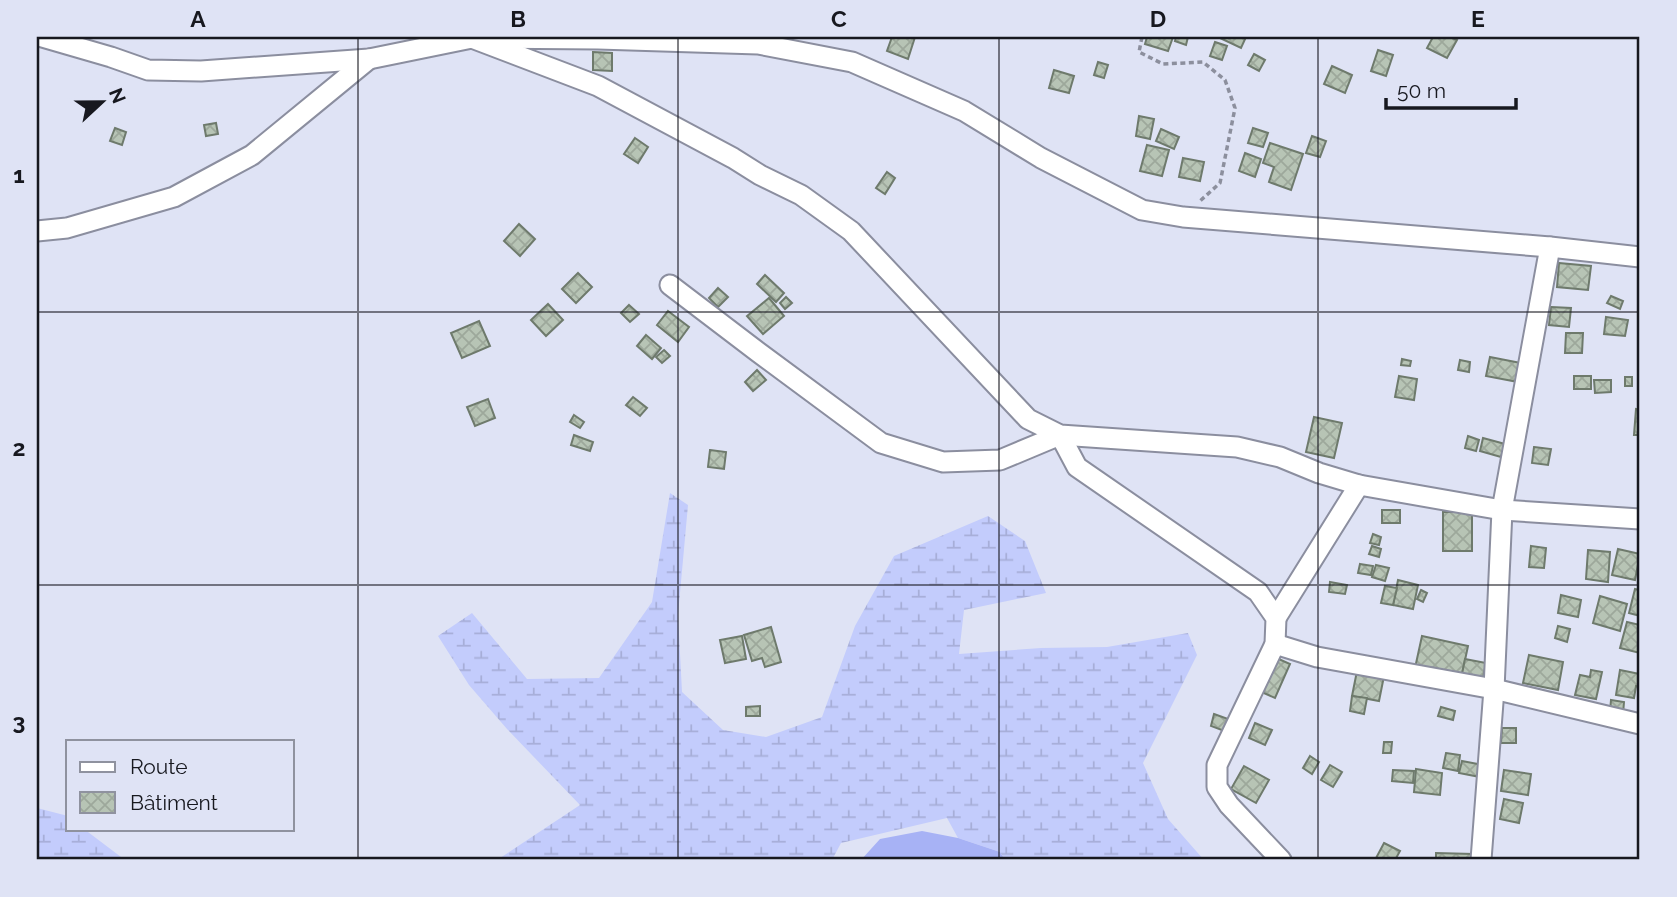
<svg xmlns="http://www.w3.org/2000/svg" width="1677" height="897" viewBox="0 0 1677 897" font-family="Raleway,sans-serif">
	<style>
		.wetland { fill: url(#wetland-marsh) }
		.water { fill: #a7b2f5 }
		.building { fill: url(#building-cross-hatch); stroke: #6e7a6c; stroke-width: 2 }
		.lines { fill: none; stroke-linecap: round; stroke-linejoin: round }
		.street-casing { stroke: #8b8e9f; stroke-width: 23 }
		.path { stroke: #8c8f9d; stroke-width: 3.5; stroke-dasharray: 5 3.5; stroke-linecap: butt }
		.street { stroke: #fff; stroke-width: 19 }
		.grid { fill: none; stroke: #17181f; stroke-width: 2; stroke-opacity: 0.55 }
		.neatline { fill: none; stroke: #17181f; stroke-width: 2.5 }
		.grid-label { font-size: 23px; text-anchor: middle; font-weight: bold; fill: #17181f }
	</style>
	<defs>
		<pattern id="wetland-marsh" width="20" height="14" patternUnits="userSpaceOnUse" patternTransform="scale(1.75)"><rect width="20" height="14" fill="#c3ccfc"/><path d="M1 5h8M5 5V1M11 12h8M15 12V8" fill="none" stroke="#a7aed8"/></pattern>
		<pattern id="building-cross-hatch" width="8" height="8" patternUnits="userSpaceOnUse" patternTransform="scale(1.75)"><rect width="8" height="8" fill="#b7c4b5"/><path d="M0 0l8 8M0 8l8-8" fill="none" stroke="#9da89b"/></pattern>
	</defs>
	<rect width="100%" height="100%" fill="#dfe3f5"/>
	<g class="wetland">
		<polygon points="670,493 688,505 678,615 682,692 723,730 766,737 822,717 855,626 894,556 988,516 1025,541 1046,593 964,610 959,654 1041,648 1107,647 1188,633 1197,655 1143,763 1168,819 1204,860 1005,860 1000,852 958,838 947,818 841,843 832,860 497,860 580,805 507,729 469,685 438,636 472,613 527,679 599,678 652,602"/>
		<polygon points="37,808 68,816 68,829 84,829 125,860 37,860"/>
	</g>
	<polygon class="water" points="922,831 958,838 1000,852 1005,860 942,860 939,858 924,860 861,860 880,839"/>
	<g class="building">
		<polygon points="892,37 915,37 908,59 887,51"/>
		<polygon points="1147,37 1173,37 1168,51 1145,44"/>
		<polygon points="1176,37 1188,37 1186,45 1175,41"/>
		<polygon points="1218,37 1246,37 1241,48"/>
		<polygon points="1433,37 1450,37 1457,40 1447,58 1427,48"/>
		<polygon points="1215,42 1227,46 1222,60 1210,56"/>
		<polygon points="1378,50 1393,55 1386,76 1371,71"/>
		<polygon points="593,52 612,53 612,71 593,70"/>
		<polygon points="1254,54 1265,60 1259,71 1248,65"/>
		<polygon points="1098,62 1108,65 1104,78 1094,75"/>
		<polygon points="1332,66 1352,75 1345,93 1324,84"/>
		<polygon points="1054,70 1074,76 1069,93 1049,88"/>
		<polygon points="1139,116 1154,119 1150,139 1136,136"/>
		<polygon points="216,123 218,134 206,136 204,125"/>
		<polygon points="115,128 126,132 122,145 110,141"/>
		<polygon points="1253,128 1268,133 1263,147 1248,143"/>
		<polygon points="1161,129 1179,137 1174,149 1156,141"/>
		<polygon points="1312,136 1326,141 1320,157 1306,153"/>
		<polygon points="635,138 648,147 638,163 624,154"/>
		<polygon points="1270,143 1303,154 1291,190 1269,182 1274,167 1263,163"/>
		<polygon points="1147,145 1169,150 1162,176 1140,171"/>
		<polygon points="1245,153 1261,159 1255,177 1239,171"/>
		<polygon points="1183,158 1204,162 1200,181 1179,177"/>
		<polygon points="887,172 895,178 885,194 876,188"/>
		<polygon points="519,224 535,239 520,256 504,241"/>
		<polygon points="1559,263 1591,266 1588,290 1557,287"/>
		<polygon points="578,273 592,287 576,303 562,289"/>
		<polygon points="765,275 784,293 776,302 757,284"/>
		<polygon points="718,288 728,297 718,307 709,298"/>
		<polygon points="1611,296 1623,301 1620,309 1607,303"/>
		<polygon points="786,297 792,303 785,309 780,303"/>
		<polygon points="769,298 784,316 763,334 747,316"/>
		<polygon points="548,304 563,320 546,336 531,320"/>
		<polygon points="629,305 639,314 630,322 621,313"/>
		<polygon points="1551,307 1571,308 1569,327 1549,325"/>
		<polygon points="668,311 689,327 678,342 657,325"/>
		<polygon points="1606,317 1628,320 1625,336 1604,334"/>
		<polygon points="479,321 490,346 462,358 451,333"/>
		<polygon points="1566,333 1583,333 1582,353 1565,353"/>
		<polygon points="646,335 661,348 652,359 637,346"/>
		<polygon points="664,350 670,356 662,363 656,357"/>
		<polygon points="1490,357 1521,363 1518,382 1486,376"/>
		<polygon points="1402,359 1411,361 1410,366 1401,365"/>
		<polygon points="1460,360 1470,362 1469,372 1458,370"/>
		<polygon points="757,370 766,380 753,391 745,382"/>
		<polygon points="1399,376 1417,379 1414,400 1395,397"/>
		<rect x="1574" y="376" width="17" height="13"/>
		<rect x="1625" y="377" width="7" height="9"/>
		<polygon points="1594,380 1611,380 1611,392 1595,393"/>
		<polygon points="633,397 647,408 640,416 626,405"/>
		<polygon points="488,399 495,418 475,426 467,407"/>
		<polygon points="1636,409 1640,410 1640,435 1634,435"/>
		<polygon points="574,415 584,422 580,428 570,422"/>
		<polygon points="1314,417 1342,423 1334,458 1306,452"/>
		<polygon points="574,435 593,442 590,451 571,445"/>
		<polygon points="1468,436 1479,440 1476,451 1465,448"/>
		<polygon points="1483,438 1505,444 1501,457 1480,451"/>
		<polygon points="1534,447 1551,449 1548,465 1532,463"/>
		<polygon points="710,450 726,452 724,469 708,467"/>
		<rect x="1382" y="510" width="18" height="13"/>
		<rect x="1443" y="512" width="29" height="39"/>
		<polygon points="1373,534 1381,537 1379,545 1370,543"/>
		<polygon points="1372,546 1381,549 1379,557 1369,554"/>
		<polygon points="1531,546 1546,548 1544,568 1529,567"/>
		<polygon points="1618,549 1640,554 1635,580 1612,575"/>
		<polygon points="1588,550 1610,552 1608,582 1586,579"/>
		<polygon points="1360,564 1373,566 1371,575 1358,573"/>
		<polygon points="1376,565 1389,568 1385,581 1372,577"/>
		<polygon points="1398,580 1418,585 1413,609 1393,605"/>
		<polygon points="1330,582 1347,585 1345,594 1329,592"/>
		<polygon points="1385,586 1397,588 1393,605 1381,603"/>
		<polygon points="1635,589 1640,590 1640,616 1629,613"/>
		<polygon points="1421,590 1427,593 1423,602 1417,599"/>
		<polygon points="1561,595 1581,600 1578,617 1558,613"/>
		<polygon points="1600,596 1627,604 1620,631 1593,623"/>
		<polygon points="1627,622 1640,625 1640,653 1620,648"/>
		<polygon points="1558,626 1570,629 1567,642 1555,638"/>
		<polygon points="771,627 781,662 765,667 762,658 752,661 744,635"/>
		<polygon points="742,636 746,659 725,663 720,640"/>
		<polygon points="1422,636 1468,646 1461,679 1415,668"/>
		<polygon points="1529,655 1563,662 1558,690 1523,683"/>
		<polygon points="1272,656 1290,664 1275,698 1257,690"/>
		<polygon points="1465,659 1486,663 1482,683 1461,679"/>
		<polygon points="1591,670 1602,672 1596,699 1575,695 1580,675 1590,677"/>
		<polygon points="1620,670 1640,674 1640,687 1636,686 1634,698 1616,695"/>
		<polygon points="1357,671 1384,676 1379,701 1352,696"/>
		<polygon points="1352,696 1367,698 1364,714 1350,711"/>
		<polygon points="1611,700 1624,702 1623,714 1610,712"/>
		<polygon points="760,706 760,716 746,716 746,707"/>
		<polygon points="1441,707 1455,711 1453,720 1438,716"/>
		<polygon points="1214,714 1231,720 1227,732 1211,726"/>
		<polygon points="1255,723 1272,730 1265,745 1249,738"/>
		<polygon points="1502,728 1516,728 1516,743 1501,743"/>
		<polygon points="1384,742 1392,742 1391,753 1383,753"/>
		<polygon points="1446,753 1460,755 1458,771 1443,768"/>
		<polygon points="1310,756 1319,762 1312,774 1303,768"/>
		<polygon points="1462,761 1483,765 1480,777 1459,773"/>
		<polygon points="1330,765 1342,772 1333,787 1321,780"/>
		<polygon points="1244,766 1269,780 1256,803 1231,789"/>
		<polygon points="1416,769 1442,773 1440,795 1414,792"/>
		<polygon points="1393,770 1414,771 1413,783 1392,781"/>
		<polygon points="1504,770 1531,774 1528,795 1501,791"/>
		<polygon points="1504,799 1523,803 1519,823 1500,819"/>
		<polygon points="1384,843 1400,851 1395,860 1375,860"/>
		<polygon points="1436,853 1473,854 1473,860 1436,860"/>
	</g>
	<g class="lines">
		<defs>
			<g id="street">
				<polyline points="42,37 111,57 148,70 201,71 369,59 472,38 598,86 733,158 760,175 801,195 851,231 1028,419 1060,435 1237,447 1280,457 1319,473 1359,485 1502,510 1640,519"/>
				<polyline points="484,38 598,39 758,44 852,62 964,111 1041,158 1142,210 1183,217 1550,247 1640,257"/>
				<polyline points="37,231 67,228 174,197 252,155 369,59"/>
				<polyline points="670,285 758,352 881,443 943,462 1000,460 1060,435 1077,467 1258,592 1276,618 1275,644 1217,765 1217,787 1229,805 1281,860"/>
				<polyline points="1276,618 1359,485"/>
				<polyline points="1275,644 1317,657 1494,689 1640,724"/>
				<polyline points="1481,860 1494,689 1502,510 1550,247"/>
			</g>
		</defs>
		<use href="#street" class="street-casing"/>
		<polyline class="path" points="1142,37 1139,52 1163,64 1203,62 1225,80 1235,108 1220,183 1200,201"/>
		<use href="#street" class="street"/>
	</g>
	<path class="grid" d="M358,37V860M678,37V860M999,37V860M1318,37V860M37,312H1640M37,585H1640"/>
	<rect width="1677" height="897" fill="none" stroke="#dfe3f5" stroke-width="77"/>
	<rect x="66" y="740" width="228" height="91" fill="#dfe3f5" stroke="#8f929f" stroke-width="2"/>
	<rect x="80" y="762" width="35" height="10" fill="#ffffff" stroke="#8f929f" stroke-width="2"/>
	<text x="130" y="774" font-size="21" fill="#17181f">Route</text>
	<rect x="80" y="792" width="35" height="21" fill="url(#building-cross-hatch)" stroke="#8f929f" stroke-width="2"/>
	<text x="130" y="810" font-size="21" fill="#17181f">Bâtiment</text>
	<g transform="translate(102 102) rotate(68)" stroke="#dfe3f5" stroke-width="5" paint-order="stroke">
	<path d="M0-5L12 26L0 18L-12 26Z" fill="#17181f"/>
	<text y="-10" font-size="19" font-weight="bold" text-anchor="middle" fill="#17181f">N</text>
	</g>
	<path d="M1386 98v10h130v-10" fill="none" stroke="#17181f" stroke-width="3.5"/>
	<text x="1397" y="98" font-size="21" fill="#17181f" stroke="#dfe3f5" stroke-width="5" paint-order="stroke">50 m</text>
	<rect x="38" y="38" width="1600" height="820" class="neatline"/>
	<g class="grid-label">
		<text x="198" y="27">A</text>
		<text x="518" y="27">B</text>
		<text x="839" y="27">C</text>
		<text x="1158" y="27">D</text>
		<text x="1478" y="27">E</text>
		<text x="19" y="183">1</text>
		<text x="19" y="456">2</text>
		<text x="19" y="730">3</text>
	</g>
</svg>
